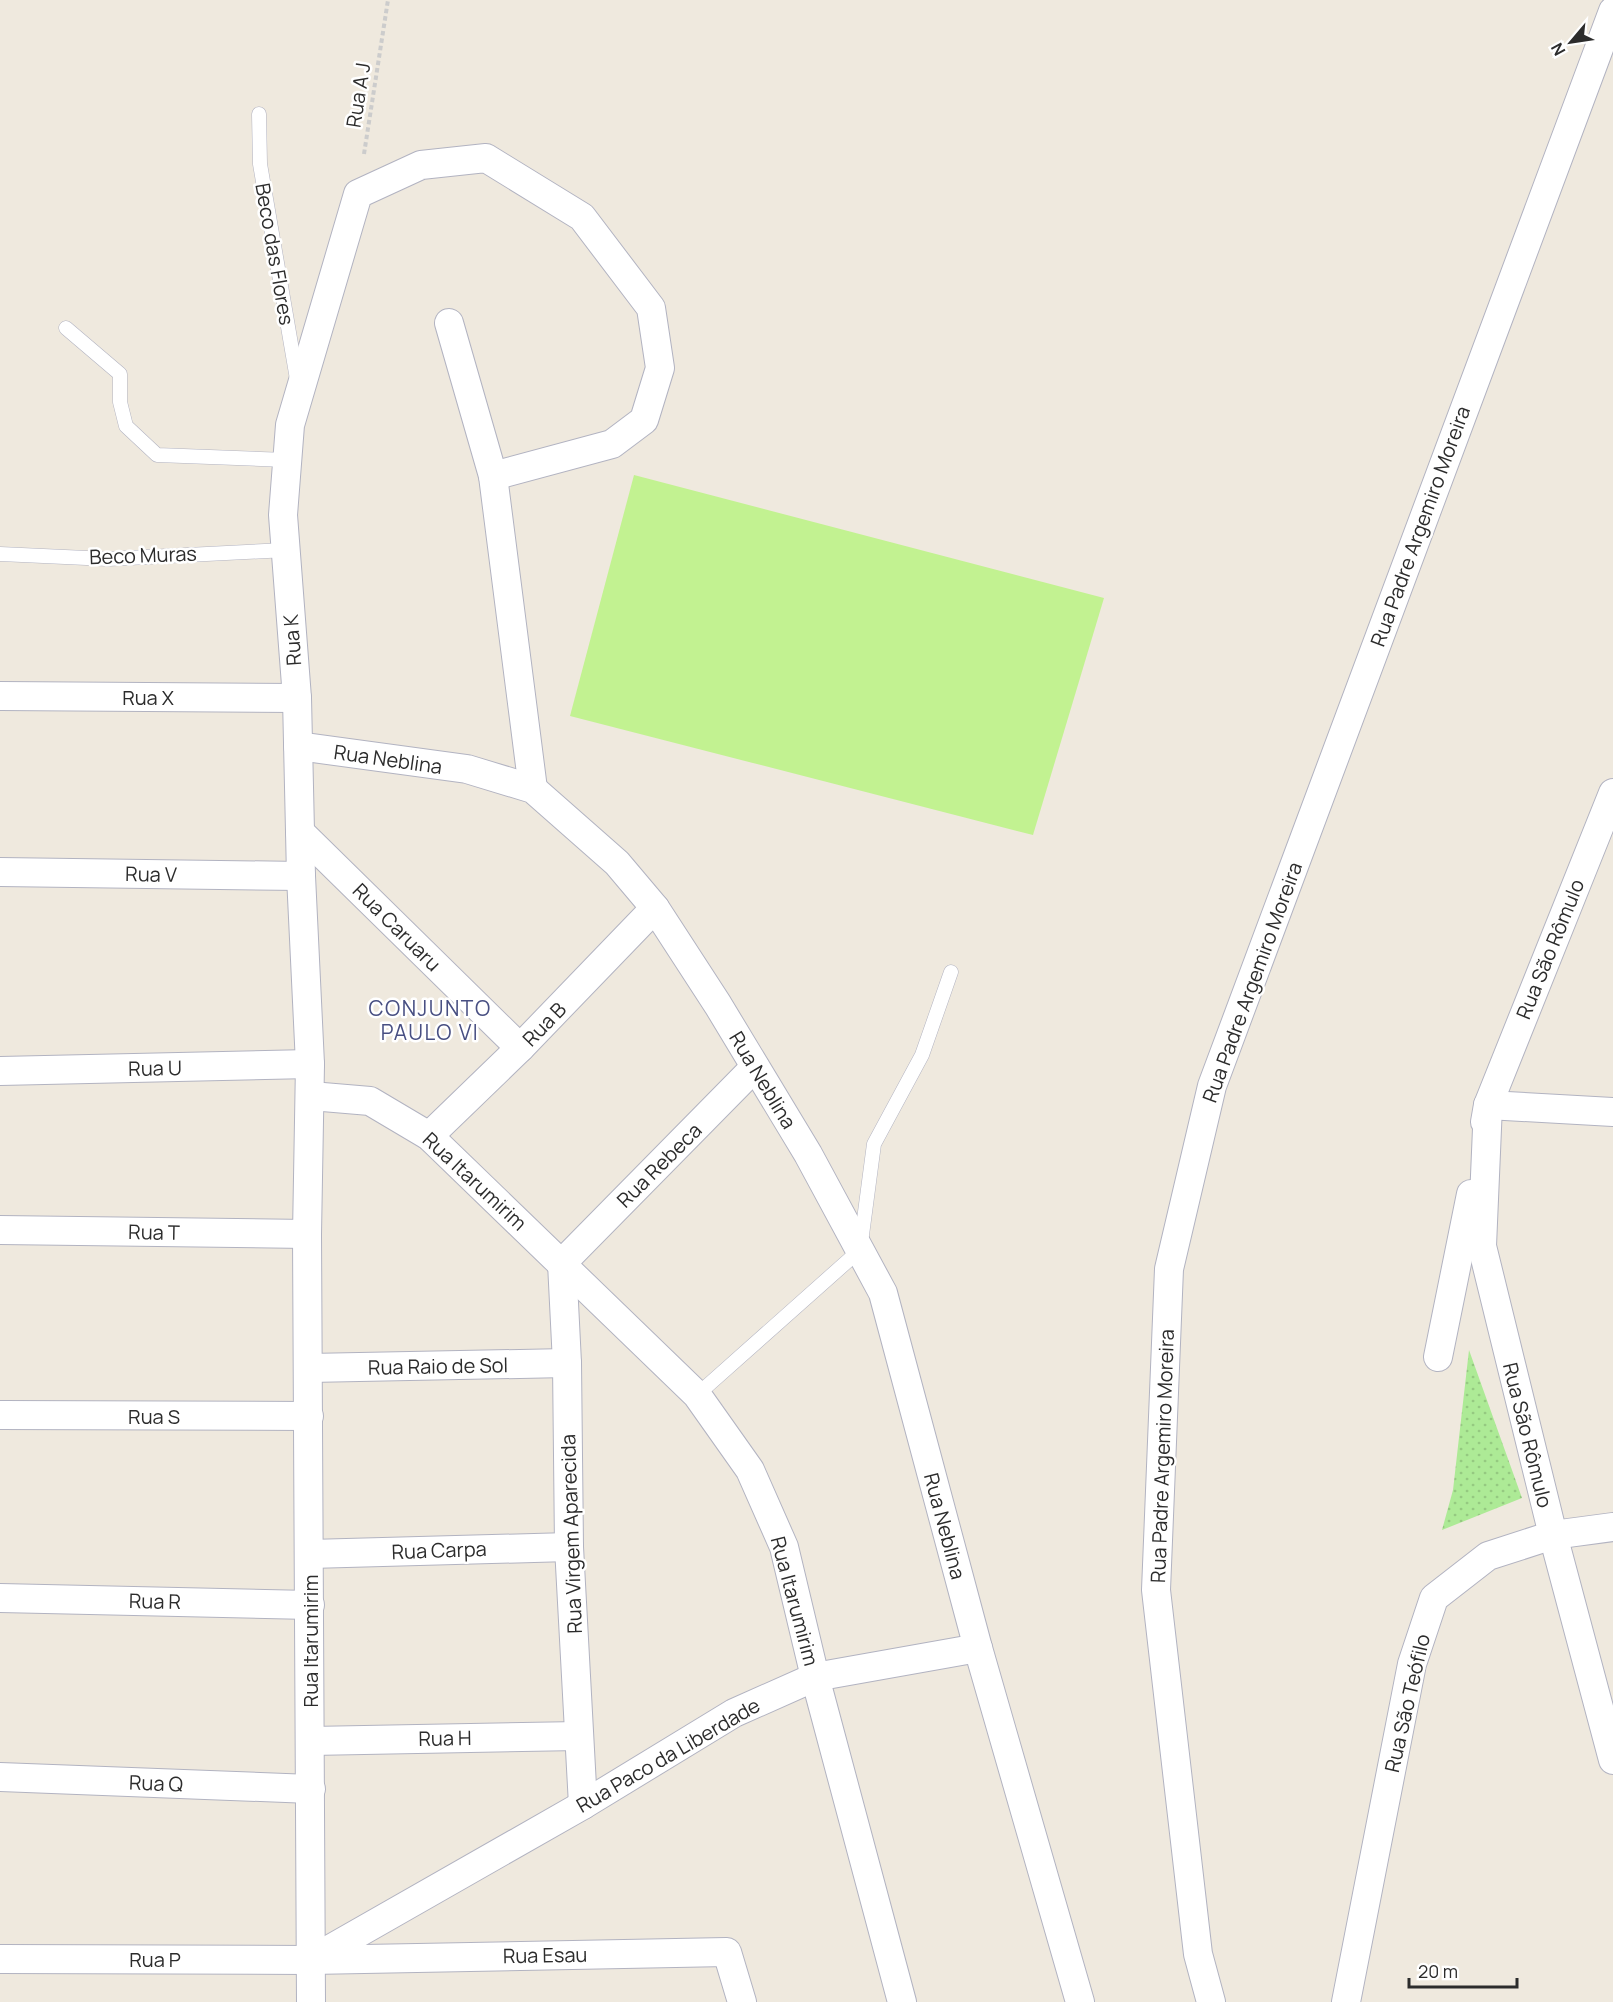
<svg xmlns="http://www.w3.org/2000/svg" width="1613" height="2002" viewBox="0 0 1613 2002" font-family="Manrope,sans-serif">
	<style>
		.park { fill: url(#park-dots) }
		.pitch { fill: #c2f291 }
		.lines { fill: none; stroke-linecap: round; stroke-linejoin: round }
		.service-casing { stroke: #b2b3c1; stroke-width: 15 }
		.minor-casing { stroke: #b2b3c1; stroke-width: 30 }
		.path { stroke: #ccc; stroke-width: 4; stroke-dasharray: 4.5 3; stroke-linecap: butt }
		.service { stroke: #fff; stroke-width: 14 }
		.minor { stroke: #fff; stroke-width: 28 }
		.labels { text-anchor: middle; dominant-baseline: central; stroke-width: 5; stroke-linejoin: round; paint-order: stroke }
		.street-label { font-size: 20px; fill: #2c2c2c; stroke: #fff }
		.neighbourhood-label { font-size: 21px; letter-spacing: 1.5px; fill: #484f82; stroke: #fff }
	</style>
	<defs>
		<pattern id="park-dots" width="8" height="8" patternUnits="userSpaceOnUse" patternTransform="scale(1.5)"><rect width="8" height="8" fill="#adea96"/><path d="M2 2h.1M6 6h.1" fill="none" stroke="#95c981" stroke-width="1.8" stroke-linecap="round"/></pattern>
	</defs>
	<rect width="100%" height="100%" fill="#efe9de"/>
	<polygon class="park" points="1469,1350 1522,1498 1442,1530 1453,1490"/>
	<polygon class="pitch" points="634,475 1104,598 1033,835 570,716"/>
	<g class="lines">
		<defs>
			<g id="service">
				<polyline points="259,114 260,164 297,379"/>
				<polyline points="66,328 120,374 120,402 126,426 157,455 287,460"/>
				<polyline points="0,554 108,559 286,550"/>
				<polyline points="697,1395 860,1250 874,1144 922,1055 951,972"/>
			</g>
			<g id="minor">
				<polyline points="449,323 493,476 533,789"/>
				<polyline points="0,696 297,698"/>
				<polyline points="298,746 467,769 533,789 617,863 655,908 718,1005 808,1154 883,1293 978,1648"/>
				<polyline points="1613,793 1488,1105 1482,1246 1553,1535 1613,1760"/>
				<polyline points="300,832 520,1048"/>
				<polyline points="0,872 301,876"/>
				<polyline points="0,1071 310,1064"/>
				<polyline points="311,1096 370,1101 429,1136 697,1395 750,1470 784,1547 815,1677 902,2002"/>
				<polyline points="1485,1122 1488,1105 1613,1112"/>
				<polyline points="429,1136 520,1048 655,908"/>
				<polyline points="0,1230 307,1234"/>
				<polyline points="1438,1357 1471,1194"/>
				<polyline points="309,1368 567,1363"/>
				<polyline points="0,1415 309,1416"/>
				<polyline points="310,1554 569,1547"/>
				<polyline points="0,1598 310,1605"/>
				<polyline points="311,1741 579,1736"/>
				<polyline points="0,1777 311,1789"/>
				<polyline points="583,1805 569,1547 567,1363 562,1263 755,1067"/>
				<polyline points="0,1959 311,1960 727,1952 742,2002"/>
				<polyline points="311,1960 583,1805 734,1713 815,1677 978,1648 1080,2002"/>
				<polyline points="311,2002 307,1234 310,1064 301,876 297,698 283,515 290,425 358,194 421,165 486,158 582,217 651,308 660,368 644,420 612,444 493,476"/>
				<polyline points="1211,2002 1198,1954 1156,1590 1169,1269 1212,1086 1613,11"/>
				<polyline points="1346,2002 1412,1664 1434,1598 1488,1556 1553,1535 1613,1527"/>
			</g>
		</defs>
		<use href="#service" class="service-casing"/>
		<use href="#minor" class="minor-casing"/>
		<polyline class="path" points="364,154 388,0"/>
		<use href="#service" class="service"/>
		<use href="#minor" class="minor"/>
	</g>
	<g class="labels">
		<g class="street-label">
			<text transform="translate(358 95) rotate(-81)">Rua A J</text>
			<text transform="translate(275 254) rotate(80)">Beco das Flores</text>
			<text transform="translate(1420 526) rotate(-70)">Rua Padre Argemiro Moreira</text>
			<text transform="translate(143 555) rotate(-2)">Beco Muras</text>
			<text transform="translate(292 640) rotate(-94)">Rua K</text>
			<text x="148" y="697">Rua X</text>
			<text transform="translate(388 759) rotate(8)">Rua Neblina</text>
			<text transform="translate(151 874) rotate(1)">Rua V</text>
			<text transform="translate(397 927) rotate(45)">Rua Caruaru</text>
			<text transform="translate(1550 949) rotate(-68)">Rua São Rômulo</text>
			<text transform="translate(1252 982) rotate(-70)">Rua Padre Argemiro Moreira</text>
			<text transform="translate(544 1024) rotate(-46)">Rua B</text>
			<text transform="translate(155 1068) rotate(-1)">Rua U</text>
			<text transform="translate(763 1080) rotate(59)">Rua Neblina</text>
			<text transform="translate(659 1165) rotate(-45)">Rua Rebeca</text>
			<text transform="translate(475 1181) rotate(43)">Rua Itarumirim</text>
			<text transform="translate(154 1232) rotate(1)">Rua T</text>
			<text transform="translate(438 1366) rotate(-1)">Rua Raio de Sol</text>
			<text x="154" y="1416">Rua S</text>
			<text transform="translate(1528 1435) rotate(76)">Rua São Rômulo</text>
			<text transform="translate(1162 1456) rotate(-88)">Rua Padre Argemiro Moreira</text>
			<text transform="translate(945 1526) rotate(75)">Rua Neblina</text>
			<text transform="translate(571 1534) rotate(-92)">Rua Virgem Aparecida</text>
			<text transform="translate(439 1550) rotate(-2)">Rua Carpa</text>
			<text transform="translate(155 1601) rotate(1)">Rua R</text>
			<text transform="translate(795 1601) rotate(75)">Rua Itarumirim</text>
			<text transform="translate(310 1641) rotate(-90)">Rua Itarumirim</text>
			<text transform="translate(1407 1703) rotate(-77)">Rua São Teófilo</text>
			<text transform="translate(445 1738) rotate(-1)">Rua H</text>
			<text transform="translate(668 1755) rotate(-30)">Rua Paco da Liberdade</text>
			<text transform="translate(156 1783) rotate(2)">Rua Q</text>
			<text transform="translate(545 1955) rotate(-1)">Rua Esau</text>
			<text x="155" y="1959">Rua P</text>
		</g>
		<g class="neighbourhood-label">
			<text x="430" y="1008">CONJUNTO<tspan x="430" dy="24">PAULO VI</tspan></text>
		</g>
	</g>
	<g transform="translate(1571 42) rotate(241)" stroke="#ffffff" stroke-width="4.5" paint-order="stroke">
	<path d="M0-4.5L10 22L0 15L-10 22Z" fill="#2c2c2c"/>
	<text y="-9" font-size="16" font-weight="bold" text-anchor="middle" fill="#2c2c2c">N</text>
	</g>
	<path d="M1409 1978v9h108v-9" fill="none" stroke="#2c2c2c" stroke-width="3"/>
	<text x="1418" y="1978" font-size="18" fill="#2c2c2c" stroke="#ffffff" stroke-width="4.5" paint-order="stroke">20 m</text>
</svg>
